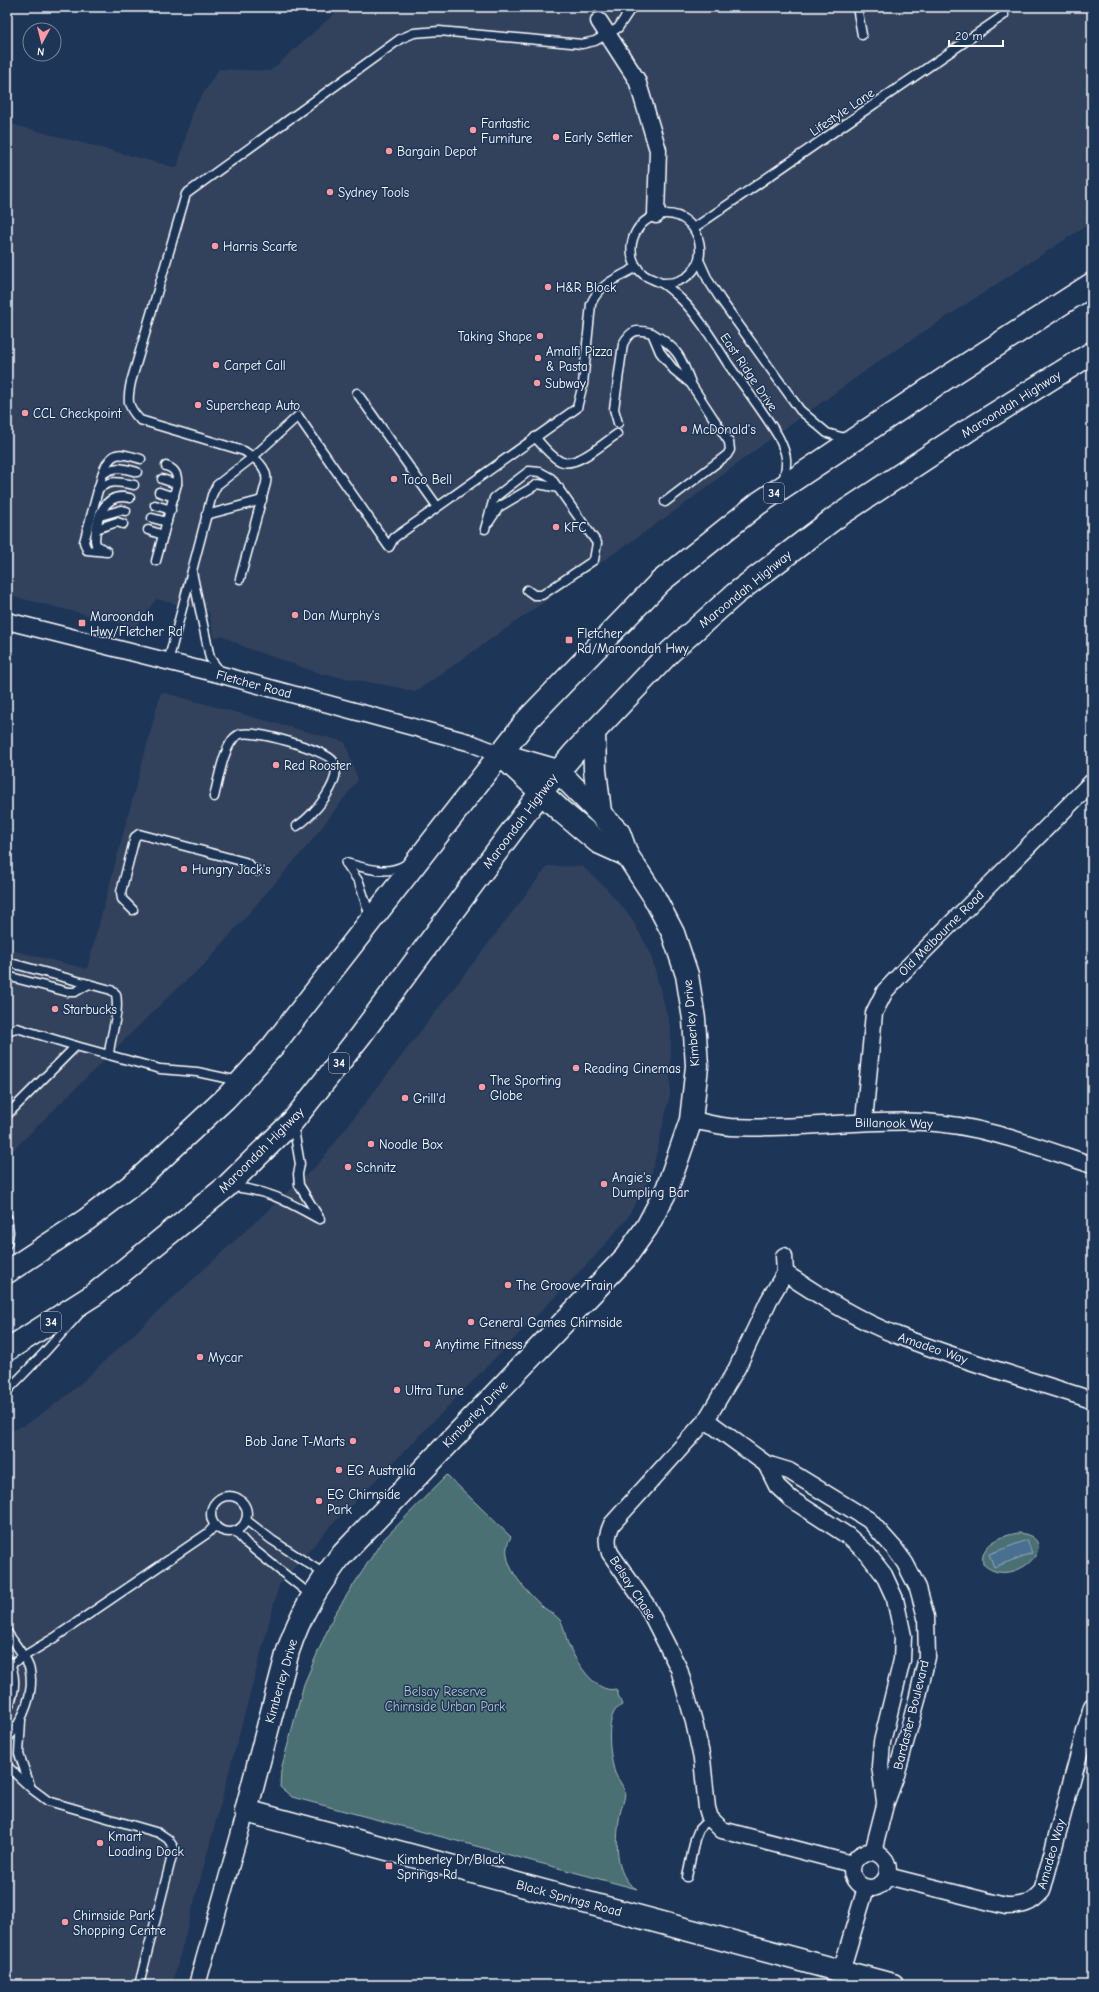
<svg xmlns="http://www.w3.org/2000/svg" width="1099" height="1992" viewBox="0 0 1099 1992" font-family="'Comic Neue',sans-serif">
	<style>
		.built { fill: #31435d }
		.green { fill: #4b7073; stroke: #a5b8b9 }
		.water { fill: #496f91; stroke: #92a9bd }
		.lines { fill: none; stroke-linecap: round; stroke-linejoin: round }
		.lane-casing { stroke: #fff; stroke-width: 11 }
		.street-casing { stroke: #fff; stroke-width: 19 }
		.secondary-casing { stroke: #fff; stroke-width: 25 }
		.highway-casing { stroke: #fff; stroke-width: 25 }
		.lane { stroke: #1d3557; stroke-width: 8 }
		.street { stroke: #1d3557; stroke-width: 16 }
		.secondary { stroke: #1d3557; stroke-width: 22 }
		.highway { stroke: #1d3557; stroke-width: 22 }
		.poi-dot { fill: #ff9aa2; stroke: #1d3557; stroke-width: 1.5 }
		.labels { text-anchor: middle; dominant-baseline: central; stroke-width: 3; stroke-linejoin: round; paint-order: stroke }
		.shield { fill: #1d3557; stroke: #bbc2cd; stroke-width: 1 }
		.shield-label { font-size: 12px; font-weight: bold; fill: #fff }
		.street-label { font-size: 13px; fill: #fff; stroke: #1d3557 }
		.poi-label { font-size: 13px; fill: #fff; stroke: #1d3557; text-anchor: start }
		.park-label { font-size: 13px; fill: #b7c6c7; stroke: #1d3557 }
	</style>
	<rect width="100%" height="100%" fill="#1d3557"/>
	<filter id="ink" filterUnits="userSpaceOnUse"><feTurbulence type="fractalNoise" baseFrequency=".025" numOctaves="2"/><feDisplacementMap in="SourceGraphic" scale="8" xChannelSelector="R" yChannelSelector="G"/><feConvolveMatrix kernelMatrix="1 2 1 2 8 2 1 2 1" color-interpolation-filters="sRGB"/></filter>
	<g filter="url(#ink)">
		<g class="built">
			<polygon points="342,7 1092,7 1092,222 882,359 754,451 682,506 415,692 396,687 322,674 247,648 223,636 214,638 209,612 156,599 136,627 7,595 7,123 177,168 194,108 219,69 270,71"/>
			<polygon points="161,692 345,742 358,780 309,844 203,966 174,991 7,1156 7,949 87,969"/>
			<polygon points="548,866 582,866 605,887 630,916 650,952 671,1029 670,1095 651,1176 626,1220 595,1256 328,1529 279,1585 172,1985 7,1985 7,1433 27,1424 69,1394 319,1163"/>
		</g>
		<g class="green">
			<path d="M447,1475L511,1537C495,1560 527,1592 543,1607C548,1611 556,1615 560,1620C564,1625 565,1635 567,1641C573,1657 595,1695 616,1689L622,1705C603,1712 610,1758 615,1773C618,1780 624,1786 625,1793C625,1799 621,1808 620,1814C616,1837 613,1877 637,1889L292,1797L280,1787L281,1770L304,1684L334,1615L382,1541Z"/>
			<path d="M1019,1533C1067,1539 1013,1593 983,1564C979,1544 1003,1535 1019,1533Z"/>
		</g>
		<polygon class="water" points="1027,1540 1032,1553 994,1567 989,1554"/>
		<g class="lines">
			<defs>
				<g id="lane">
					<polyline points="857,7 862,35"/>
					<polyline points="694,228 1004,15"/>
					<polyline points="699,260 708,280 721,300 800,410 827,433 848,439"/>
					<path d="M663,283C667,283 673,283 678,281C714,269 703,214 666,214C639,214 623,244 636,266C644,279 653,278 663,284C670,288 676,295 682,300C700,318 714,342 728,364C745,388 763,411 778,436C781,442 786,452 786,459C787,466 784,476 783,483"/>
					<path d="M652,333C677,347 681,357 691,383"/>
					<polyline points="357,393 437,506"/>
					<path d="M618,423L614,409L623,344C631,329 637,329 652,333L660,352L674,370L691,384L729,442L730,450L727,455L665,502"/>
					<path d="M535,437C542,445 550,456 560,461C575,469 604,443 617,434"/>
					<path d="M102,475C114,465 123,468 137,472"/>
					<polyline points="162,479 177,484"/>
					<path d="M98,489C111,479 119,482 134,485"/>
					<polyline points="159,492 174,497"/>
					<polyline points="155,505 171,510"/>
					<polyline points="206,515 262,500"/>
					<polyline points="100,516 121,510 126,511"/>
					<polyline points="152,518 167,522"/>
					<polyline points="489,522 499,507 538,484 559,488"/>
					<polyline points="96,529 117,522 123,524"/>
					<polyline points="485,529 494,498 529,471 540,472 551,478 597,543 594,560 542,595 534,595 527,590"/>
					<polyline points="148,530 163,535"/>
					<path d="M106,551L96,545L95,540C96,520 103,491 130,498"/>
					<path d="M107,552L87,550L84,542L103,472C112,449 120,453 141,459"/>
					<path d="M156,561L177,484C178,474 175,469 166,466"/>
					<polyline points="192,572 210,658 221,673"/>
					<path d="M240,579L266,483C269,468 255,458 244,451L140,420C127,406 127,401 131,382L186,194L400,39L414,33L439,31L582,44L595,41L618,28L632,7"/>
					<path d="M168,662L212,495L217,485L253,457L298,416L389,547L394,538L577,408L583,384L591,304C599,284 619,277 637,267"/>
					<path d="M214,797C218,782 224,742 238,735C251,728 326,750 333,761C345,780 312,817 297,826"/>
					<path d="M346,863C366,868 386,876 405,865"/>
					<polyline points="346,863 359,882 370,916"/>
					<polyline points="133,910 122,899 121,892 135,837 139,834 245,862 257,871"/>
					<path d="M7,962L111,990L116,994C120,1014 110,1035 109,1055"/>
					<polyline points="7,976 68,992 75,992 89,984"/>
					<polyline points="7,1031 17,1028 76,1046"/>
					<polyline points="7,1115 76,1046 160,1069 197,1072 239,1081"/>
					<polyline points="293,1124 300,1164 298,1174 299,1185 320,1219"/>
					<path d="M231,1187C269,1190 286,1201 319,1219"/>
					<polyline points="7,1217 9,1232 7,1244"/>
					<polyline points="7,1391 44,1353 78,1315"/>
					<circle cx="229" cy="1514" r="18"/>
					<polyline points="246,1520 272,1540 326,1575"/>
					<polyline points="235,1531 247,1544 312,1596"/>
					<path d="M7,1632C14,1643 24,1654 29,1667C36,1690 23,1722 7,1739"/>
					<path d="M7,1659C18,1675 15,1693 7,1710"/>
					<polyline points="11,1664 54,1638 208,1533 215,1525"/>
					<polyline points="21,1720 19,1754 30,1785"/>
					<polyline points="7,1766 32,1789 48,1801 159,1833 168,1839 174,1848 139,1985"/>
					<polyline points="687,1877 695,1839 699,1829 710,1818"/>
				</g>
				<g id="street">
					<polyline points="599,21 637,80 658,150 656,215"/>
					<polyline points="7,621 222,675 468,742 499,754"/>
					<path d="M691,1120C704,1122 717,1126 730,1127C795,1130 859,1119 924,1122C982,1125 1038,1147 1092,1165"/>
					<polyline points="864,1121 874,1013 885,991 903,972 1092,782"/>
					<path d="M784,1256L785,1273L769,1300L737,1368L706,1420L612,1524C607,1535 606,1542 610,1553L647,1606L679,1669L694,1722L702,1759L707,1808L710,1818L722,1830L852,1864"/>
					<path d="M785,1273C821,1297 859,1321 899,1336C962,1361 1028,1379 1092,1400"/>
					<polyline points="706,1420 766,1464 789,1471 869,1520 894,1548 905,1563 918,1588 926,1617 927,1657 917,1700 896,1775 885,1805 873,1852"/>
					<polyline points="766,1464 777,1486 791,1499 848,1536 867,1553 884,1575 895,1599 903,1636 902,1660 882,1742 880,1766 885,1801"/>
					<circle cx="870" cy="1870" r="18"/>
					<path d="M887,1876L1006,1906C1022,1906 1031,1904 1042,1891L1092,1706"/>
					<polyline points="841,1971 866,1888"/>
					<polyline points="197,1985 246,1811"/>
				</g>
				<g id="secondary">
					<polyline points="594,732 595,770 600,812"/>
					<path d="M499,754L558,771L619,833L627,855L652,893L673,933L687,975L694,1019L697,1066L691,1120L667,1189L647,1227L625,1258L339,1558C315,1591 301,1612 288,1651L246,1811L893,1985"/>
					<polyline points="502,756 562,812 598,842 627,855"/>
				</g>
				<g id="highway">
					<polyline points="7,1272 86,1220 137,1181 227,1097 273,1046 527,720 660,582 759,503 946,378 1092,284"/>
					<polyline points="7,1350 95,1294 226,1187 293,1121 360,1036 541,792 574,753 670,652 735,594 835,518 967,431 1092,353"/>
				</g>
			</defs>
			<use href="#lane" class="lane-casing"/>
			<use href="#street" class="street-casing"/>
			<use href="#secondary" class="secondary-casing"/>
			<use href="#highway" class="highway-casing"/>
			<use href="#lane" class="lane"/>
			<use href="#street" class="street"/>
			<use href="#secondary" class="secondary"/>
			<use href="#highway" class="highway"/>
		</g>
	</g>
	<g class="poi-dot">
		<circle cx="473" cy="130" r="4"/>
		<circle cx="556" cy="137" r="4"/>
		<circle cx="389" cy="151" r="4"/>
		<circle cx="330" cy="192" r="4"/>
		<circle cx="215" cy="246" r="4"/>
		<circle cx="548" cy="287" r="4"/>
		<circle cx="540" cy="336" r="4"/>
		<circle cx="538" cy="358" r="4"/>
		<circle cx="216" cy="365" r="4"/>
		<circle cx="537" cy="383" r="4"/>
		<circle cx="198" cy="405" r="4"/>
		<circle cx="25" cy="413" r="4"/>
		<circle cx="684" cy="429" r="4"/>
		<circle cx="394" cy="479" r="4"/>
		<circle cx="556" cy="527" r="4"/>
		<circle cx="295" cy="615" r="4"/>
		<rect x="78" y="619" width="8" height="8" rx="2"/>
		<rect x="565" y="636" width="8" height="8" rx="2"/>
		<circle cx="276" cy="765" r="4"/>
		<circle cx="184" cy="869" r="4"/>
		<circle cx="55" cy="1009" r="4"/>
		<circle cx="576" cy="1068" r="4"/>
		<circle cx="482" cy="1087" r="4"/>
		<circle cx="405" cy="1098" r="4"/>
		<circle cx="371" cy="1144" r="4"/>
		<circle cx="348" cy="1167" r="4"/>
		<circle cx="604" cy="1184" r="4"/>
		<circle cx="508" cy="1285" r="4"/>
		<circle cx="471" cy="1322" r="4"/>
		<circle cx="427" cy="1344" r="4"/>
		<circle cx="200" cy="1357" r="4"/>
		<circle cx="397" cy="1390" r="4"/>
		<circle cx="353" cy="1441" r="4"/>
		<circle cx="339" cy="1470" r="4"/>
		<circle cx="319" cy="1501" r="4"/>
		<circle cx="100" cy="1843" r="4"/>
		<rect x="385" y="1862" width="8" height="8" rx="2"/>
		<circle cx="65" cy="1922" r="4"/>
	</g>
	<g class="labels">
		<g class="shield">
			<rect x="764" y="483" width="20" height="20" rx="3"/>
			<rect x="329" y="1053" width="20" height="20" rx="3"/>
			<rect x="41" y="1312" width="20" height="20" rx="3"/>
		</g>
		<g class="shield-label">
			<text x="774" y="493">34</text>
			<text x="339" y="1063">34</text>
			<text x="51" y="1322">34</text>
		</g>
		<g class="street-label">
			<text transform="translate(842 112) rotate(-34)">Lifestyle Lane</text>
			<text transform="translate(749 372) rotate(56)">East Ridge Drive</text>
			<text transform="translate(1011 404) rotate(-32)">Maroondah Highway</text>
			<text transform="translate(745 589) rotate(-39)">Maroondah Highway</text>
			<text transform="translate(254 684) rotate(15)">Fletcher Road</text>
			<text transform="translate(520 821) rotate(-53)">Maroondah Highway</text>
			<text transform="translate(941 933) rotate(-45)">Old Melbourne Road</text>
			<text transform="translate(691 1023) rotate(-95)">Kimberley Drive</text>
			<text transform="translate(894 1123) rotate(1)">Billanook Way</text>
			<text transform="translate(261 1150) rotate(-45)">Maroondah Highway</text>
			<text transform="translate(933 1348) rotate(19)">Amadeo Way</text>
			<text transform="translate(475 1414) rotate(-46)">Kimberley Drive</text>
			<text transform="translate(633 1588) rotate(57)">Belsay Chase</text>
			<text transform="translate(281 1681) rotate(-74)">Kimberley Drive</text>
			<text transform="translate(911 1715) rotate(-76)">Bardaster Boulevard</text>
			<text transform="translate(1051 1854) rotate(-74)">Amadeo Way</text>
			<text transform="translate(569 1898) rotate(15)">Black Springs Road</text>
		</g>
		<g class="poi-label">
			<text x="481" y="123">Fantastic<tspan x="481" dy="15">Furniture</tspan></text>
			<text x="564" y="137">Early Settler</text>
			<text x="397" y="151">Bargain Depot</text>
			<text x="338" y="192">Sydney Tools</text>
			<text x="223" y="246">Harris Scarfe</text>
			<text x="556" y="287">H&amp;R Block</text>
			<text x="532" y="336" text-anchor="end">Taking Shape</text>
			<text x="546" y="351">Amalfi Pizza<tspan x="546" dy="15">&amp; Pasta</tspan></text>
			<text x="224" y="365">Carpet Call</text>
			<text x="545" y="383">Subway</text>
			<text x="206" y="405">Supercheap Auto</text>
			<text x="33" y="413">CCL Checkpoint</text>
			<text x="692" y="429">McDonald's</text>
			<text x="402" y="479">Taco Bell</text>
			<text x="564" y="527">KFC</text>
			<text x="303" y="615">Dan Murphy's</text>
			<text x="90" y="616">Maroondah<tspan x="90" dy="15">Hwy/Fletcher Rd</tspan></text>
			<text x="577" y="633">Fletcher<tspan x="577" dy="15">Rd/Maroondah Hwy</tspan></text>
			<text x="284" y="765">Red Rooster</text>
			<text x="192" y="869">Hungry Jack's</text>
			<text x="63" y="1009">Starbucks</text>
			<text x="584" y="1068">Reading Cinemas</text>
			<text x="490" y="1080">The Sporting<tspan x="490" dy="15">Globe</tspan></text>
			<text x="413" y="1098">Grill'd</text>
			<text x="379" y="1144">Noodle Box</text>
			<text x="356" y="1167">Schnitz</text>
			<text x="612" y="1177">Angie's<tspan x="612" dy="15">Dumpling Bar</tspan></text>
			<text x="516" y="1285">The Groove Train</text>
			<text x="479" y="1322">General Games Chirnside</text>
			<text x="435" y="1344">Anytime Fitness</text>
			<text x="208" y="1357">Mycar</text>
			<text x="405" y="1390">Ultra Tune</text>
			<text x="345" y="1441" text-anchor="end">Bob Jane T-Marts</text>
			<text x="347" y="1470">EG Australia</text>
			<text x="327" y="1494">EG Chirnside<tspan x="327" dy="15">Park</tspan></text>
			<text x="108" y="1836">Kmart<tspan x="108" dy="15">Loading Dock</tspan></text>
			<text x="397" y="1859">Kimberley Dr/Black<tspan x="397" dy="15">Springs Rd</tspan></text>
			<text x="73" y="1915">Chirnside Park<tspan x="73" dy="15">Shopping Centre</tspan></text>
		</g>
		<g class="park-label">
			<text x="445" y="1691">Belsay Reserve<tspan x="445" dy="15">Chirnside Urban Park</tspan></text>
		</g>
	</g>
	<rect width="1099" height="1992" fill="none" stroke="#1d3557" stroke-width="24"/>
	<rect x="12" y="12" width="1075" height="1968" fill="none" stroke="#fff" stroke-width="1.5" filter="url(#ink)"/>
	<g transform="translate(42 42) rotate(187)"><circle r="19" fill="#1d3557" stroke="#77869a"/>
	<path d="M0-3L7 15L0 10L-7 15Z" fill="#ff9aa2"/>
	<text y="-6" font-size="11" font-weight="bold" text-anchor="middle" fill="#ffffff">N</text>
	</g>
	<path d="M949 40v6h54v-6" fill="none" stroke="#ffffff" stroke-width="2"/>
	<text x="955" y="40" font-size="12" fill="#ffffff" stroke="#1d3557" stroke-width="3" paint-order="stroke">20 m</text>
</svg>
